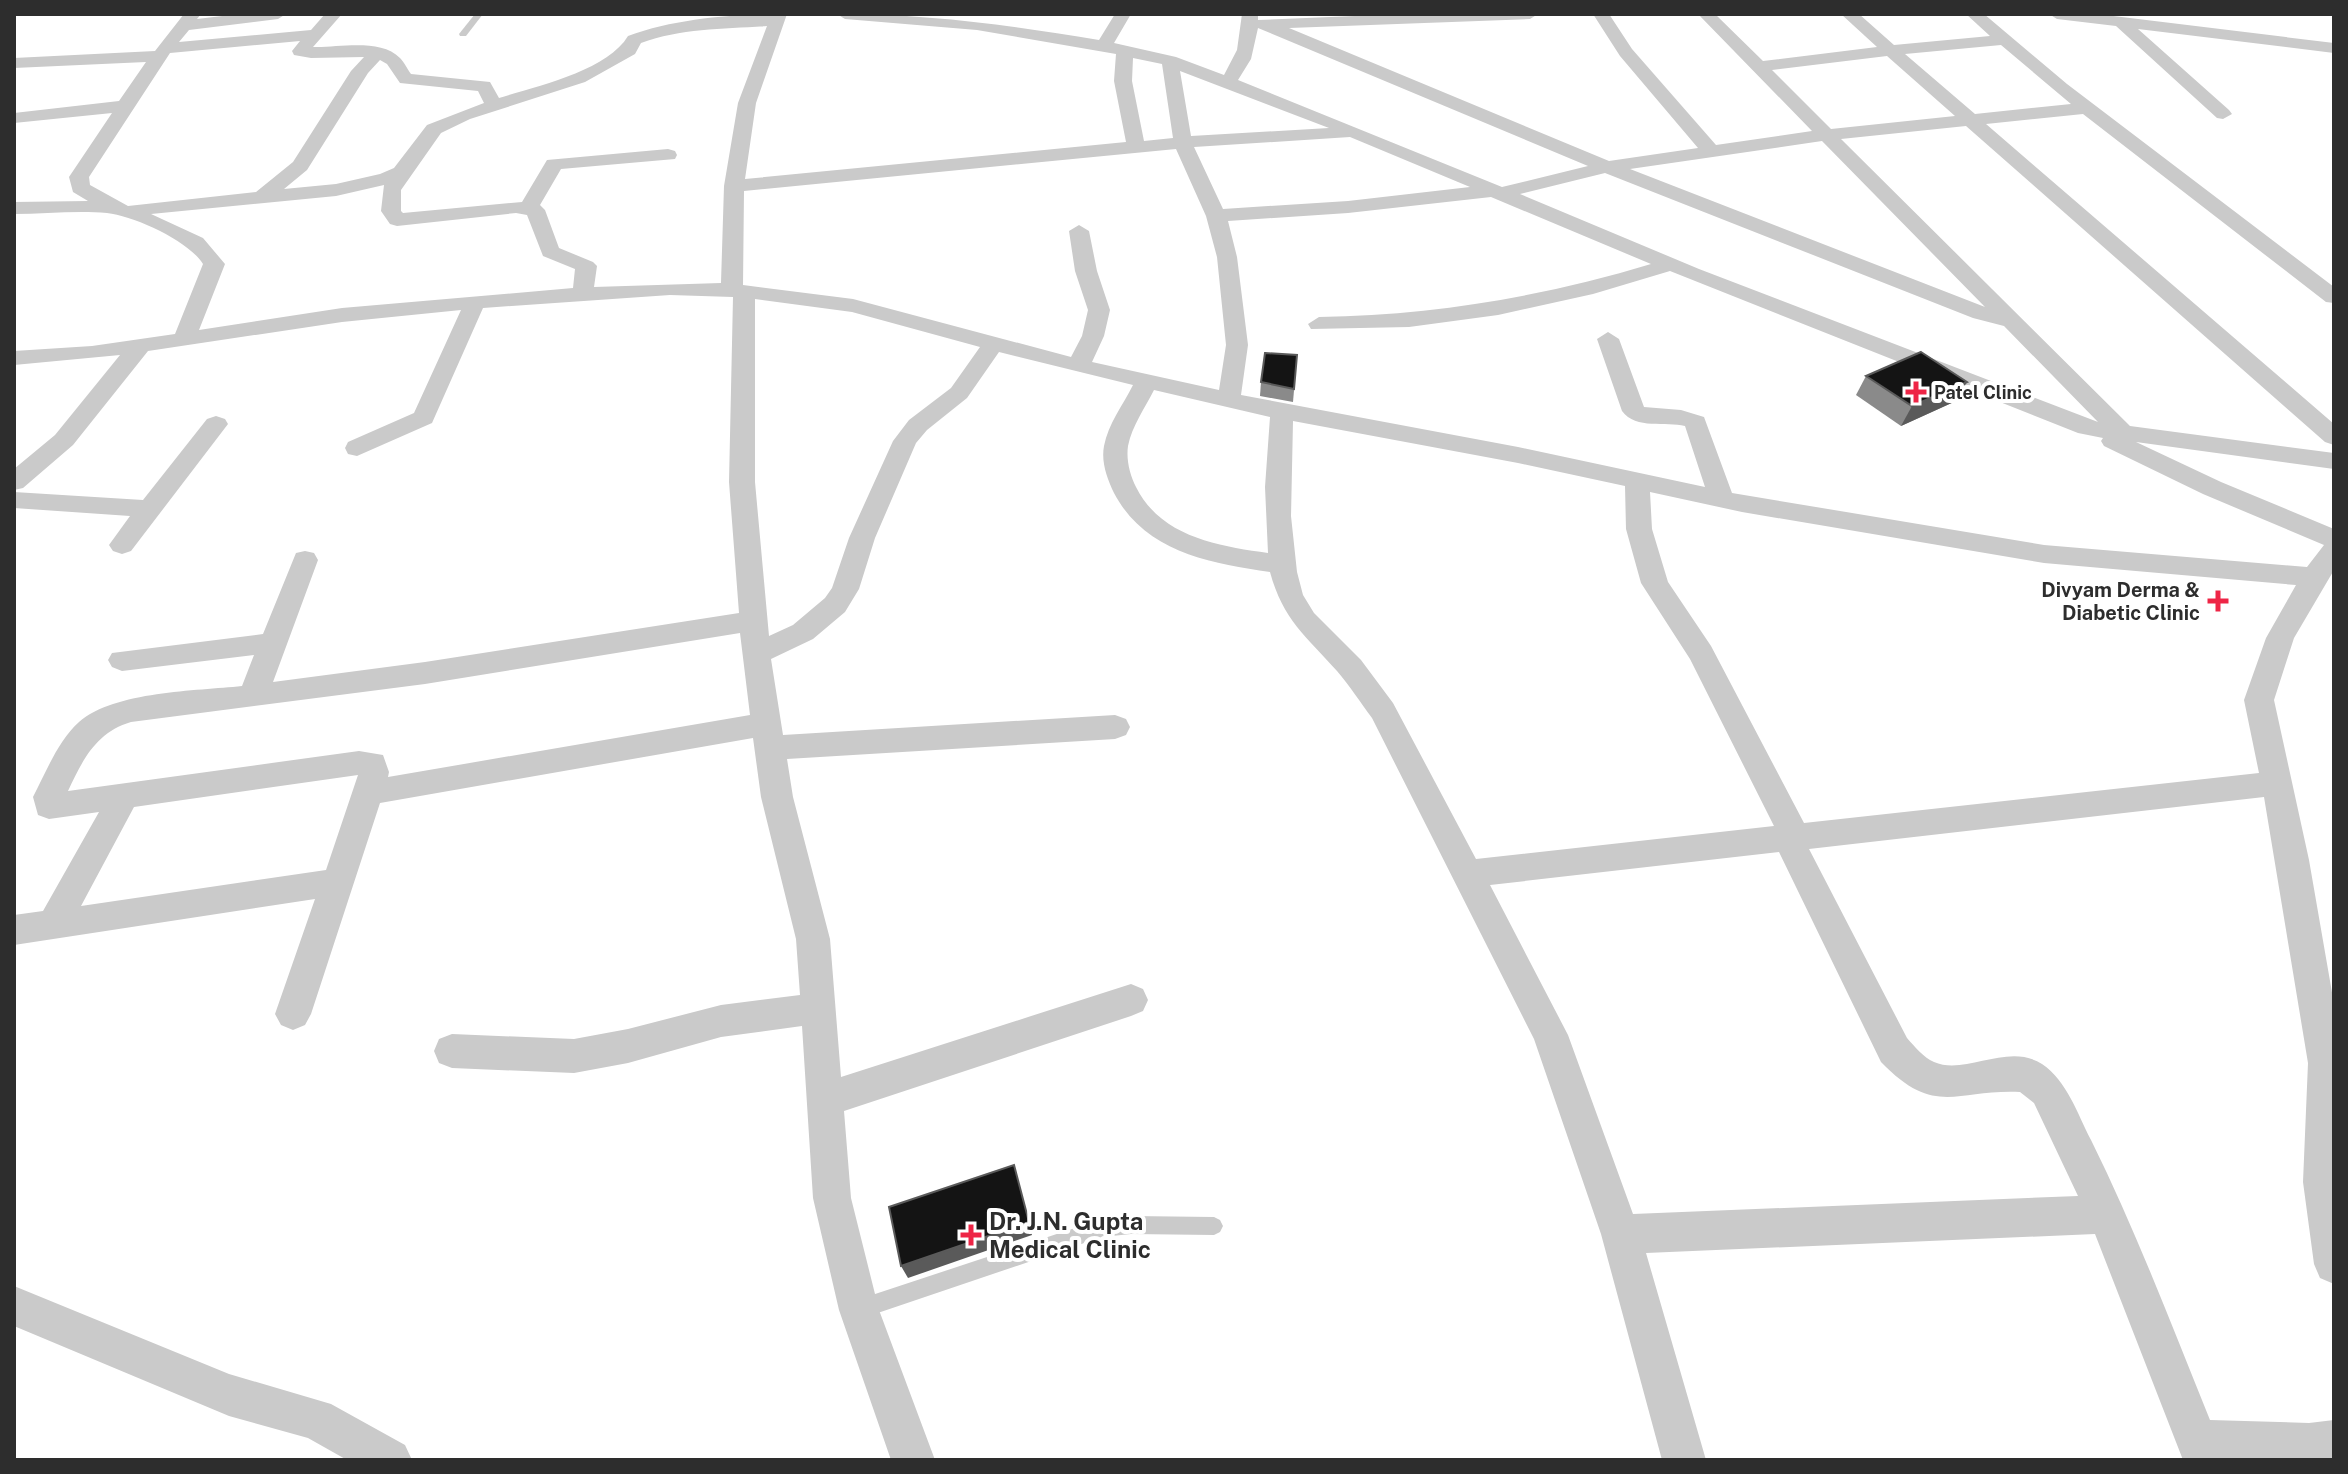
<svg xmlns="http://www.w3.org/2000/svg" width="2348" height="1474" viewBox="0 0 2348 1474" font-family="'Public Sans',sans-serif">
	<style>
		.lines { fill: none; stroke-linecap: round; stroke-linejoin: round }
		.service { fill: #cacaca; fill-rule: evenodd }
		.minor { fill: #cacaca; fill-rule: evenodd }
		.wall { fill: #8a8a8a }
		.shaded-wall { fill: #5a5a5a }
		.building { fill: #141414; stroke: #5a5a5a; stroke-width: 2 }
		.poi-dot { fill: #ee2546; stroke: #fff; stroke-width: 3 }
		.labels { text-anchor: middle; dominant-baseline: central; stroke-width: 8; stroke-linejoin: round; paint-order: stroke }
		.far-poi-label { font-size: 18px; font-weight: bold; fill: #2d2d2d; stroke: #fff; text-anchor: start }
		.poi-label { font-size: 20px; font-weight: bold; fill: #2d2d2d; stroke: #fff; text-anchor: end }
		.near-poi-label { font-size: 24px; font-weight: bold; fill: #2d2d2d; stroke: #fff; text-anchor: start }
	</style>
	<rect width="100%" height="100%" fill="#fff"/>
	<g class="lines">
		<g class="service">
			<polygon points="475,14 483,14 466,36 460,36 459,34"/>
			<polygon points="1131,1216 1214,1217 1220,1220 1223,1226 1220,1232 1214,1235 1131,1234 1102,1237 860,1319 853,1316 850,1309 853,1302 860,1299 1102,1219"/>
		</g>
		<g class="minor">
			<path d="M184,14H201L197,19L239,14H286L278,19L189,30L179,42L311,30L325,14H342L313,47C338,48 380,38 400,58C405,63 407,69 411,74L490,82L499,98C537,86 607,71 628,36C677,18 736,14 787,14L756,103L745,179L1126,142L1114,81L1116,54L977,30L845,19L837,14C929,14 1009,25 1099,40L1115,14H1131L1114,43L1176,57L1224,75L1237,50L1242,14H1258V20L1403,14H1538L1530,19L1289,28L1609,161L1698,148L1620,56L1593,14H1609L1632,49L1716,145L1812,131L1698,14H1715L1763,61L1877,47L1841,14H1859L1894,45L1990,36L1966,14H1984L2067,84L2334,287V303L2326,302L2083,114L1986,124L2334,424V445L2325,442L1966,126L1841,139L2130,426L2334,453V469L2136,442L2221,482L2334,529V570L2294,638L2274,700L2309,860L2334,1004V1284L2320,1278L2314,1264L2303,1182L2308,1063L2264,797L1809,849L1907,1038C1915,1047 1923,1057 1934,1062C1965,1076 2008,1042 2042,1064C2067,1081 2077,1113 2091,1140C2136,1231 2172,1326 2210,1420L2309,1423L2334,1420V1460H2183L2095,1234L1646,1253L1706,1460H1662L1601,1234L1534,1039L1372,718C1360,702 1350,686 1337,671C1306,636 1283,620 1270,572C1209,563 1145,552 1114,493C1107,478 1101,462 1104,446C1108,424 1123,405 1133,385L999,352L967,398L927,430L916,443L875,538L859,589L845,612L813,639L771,659L783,735L1115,715L1126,719L1130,727L1126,735L1115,739L787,759L793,797L830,939L841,1077L1131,984L1143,989L1148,1000L1143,1011L1131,1016L844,1111L851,1198L879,1310L935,1460H891L839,1310L813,1198L802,1026L721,1037L628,1063L574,1073L452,1068L439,1063L434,1051L439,1039L452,1034L574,1039L628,1029L721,1005L800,995L796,939L761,797L753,738L380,803L311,1014L305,1025L293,1030L281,1025L275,1014L315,899L14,945V915L43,911L99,812L49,819L38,815L33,797C46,772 58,741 79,722C115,691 196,691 242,686L254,655L122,671L112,667L108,660L112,653L263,634L296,553L305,551L314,553L318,560L273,682L425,662L739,613L729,482L733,297L670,295L483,308L432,423L357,456L348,454L345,448L348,442L414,413L461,310L342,322L148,351L73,445L23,488L14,490V469L55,435L120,355L14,365V351L92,346L175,334L203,264C189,241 134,216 107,213C77,210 44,214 14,214V202L88,201L73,192L69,177L112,113L14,123V113L119,101L146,62L14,68V58L155,51ZM767,26L738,103L724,186L721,283L594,287L597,266L593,262L559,248L545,210L540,205L561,169L675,159L677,155L675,151L668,149L547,160L522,202L403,213L401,211V190L441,133L470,119L585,82L635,54L641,43C681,28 724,29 767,26ZM1258,28L1588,166L1502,187L1238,80L1251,59ZM300,41L292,51L294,55L311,58L364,57L351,71L293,162L256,192L128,206L90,185L89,177L170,53ZM2001,45L2071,104L1975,114L1905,54ZM1887,56L1955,116L1831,129L1772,70ZM1133,58L1162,64L1173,138L1144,141L1132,81ZM380,60L387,64L400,83L478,91L484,103L427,125L394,168L380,174L336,184L284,189L307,170L368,73ZM1180,71L1329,128L1191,136ZM1350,137L1470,187L1348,201L1223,209L1194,147ZM1822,141L1985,307L1630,169ZM1176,149L1206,216L1217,257L1226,345L1219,390L1092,362L1104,336L1110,310L1097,271L1089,231L1079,225L1069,231L1075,271L1088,310L1082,336L1071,357L853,299L743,285L744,191ZM1605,173L1973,318L2004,326L2098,422L1699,269L1520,194ZM384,185L381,211L390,224L397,226L516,213L527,215L543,256L575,269L573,288L342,308L199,330L225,264L203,238L151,214L336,196ZM1491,197L1651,264C1542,297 1433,315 1319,317L1308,324L1311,329L1409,327L1498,315L1593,294L1670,271L2078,433L2103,438L2101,441L2104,446L2203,494L2324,545L2307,567L2044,545L1732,493L1704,417L1681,410L1644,407L1619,339L1608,332L1597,339L1622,411C1636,430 1666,421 1685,426L1705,487L1518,447L1241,395L1248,345L1237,257L1228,221L1348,213ZM755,299L852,312L980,347L951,388L909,420L893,441L849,538L832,588L825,598L793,625L769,636L755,482ZM1154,390L1270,417L1265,487L1268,553C1218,546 1161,537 1136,487C1130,475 1126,460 1128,446C1132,426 1145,408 1154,390ZM1293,421L1518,463L1625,486L1626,529L1641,583L1690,659L1774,826L1476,859L1393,703L1361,660L1314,613L1303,595L1297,572L1291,516ZM1650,492L1742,512L2044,563L2296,585L2266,638L2244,700L2259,773L1804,823L1711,646L1668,582L1652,529ZM740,633L750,715L388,777L389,772L383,755L359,751L68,791C82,761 96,732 131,722L425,684ZM358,775L326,870L81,906L134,807ZM1779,852L1881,1062C1935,1118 1956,1089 2020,1092L2034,1103L2078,1196L1633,1214L1568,1035L1490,885Z"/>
			<polygon points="2049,14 2097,14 2334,43 2334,53 2138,29 2229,110 2232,114 2223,119 2217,118 2116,26 2057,19"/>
			<polygon points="216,416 225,419 228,424 131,551 122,554 113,551 109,545 130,516 14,508 14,492 143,500 207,419"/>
			<polygon points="14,1286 229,1374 331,1404 405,1445 412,1460 347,1460 308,1438 229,1416 14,1326"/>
		</g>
	</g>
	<g class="wall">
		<polygon points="1297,355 1293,402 1260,396 1261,382"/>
		<polygon points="1866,376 1956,401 1901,426 1856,395"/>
	</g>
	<g class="shaded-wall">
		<polygon points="1967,382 1956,401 1901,426 1912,406"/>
		<polygon points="1029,1222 1032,1235 908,1278 901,1266"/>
	</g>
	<g class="building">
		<polygon points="1921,352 1967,382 1912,406 1866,376"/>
		<polygon points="1265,353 1297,355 1294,389 1261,382"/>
		<polygon points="1014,1165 1029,1222 901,1266 889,1207"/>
	</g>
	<g class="poi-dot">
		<path d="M1912 380h8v8h8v8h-8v8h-8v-8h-8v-8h8z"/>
		<path d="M2214 589h8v8h8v8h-8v8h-8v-8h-8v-8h8z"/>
		<path d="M967 1223h8v8h8v8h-8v8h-8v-8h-8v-8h8z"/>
	</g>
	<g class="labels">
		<g class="far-poi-label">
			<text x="1934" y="392">Patel Clinic</text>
		</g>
		<g class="poi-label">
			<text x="2200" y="590">Divyam Derma &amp;<tspan x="2200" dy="23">Diabetic Clinic</tspan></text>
		</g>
		<g class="near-poi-label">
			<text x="989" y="1221">Dr. J.N. Gupta<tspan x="989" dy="28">Medical Clinic</tspan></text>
		</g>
	</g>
	<rect width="2348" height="1474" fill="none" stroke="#2d2d2d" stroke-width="32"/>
</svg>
